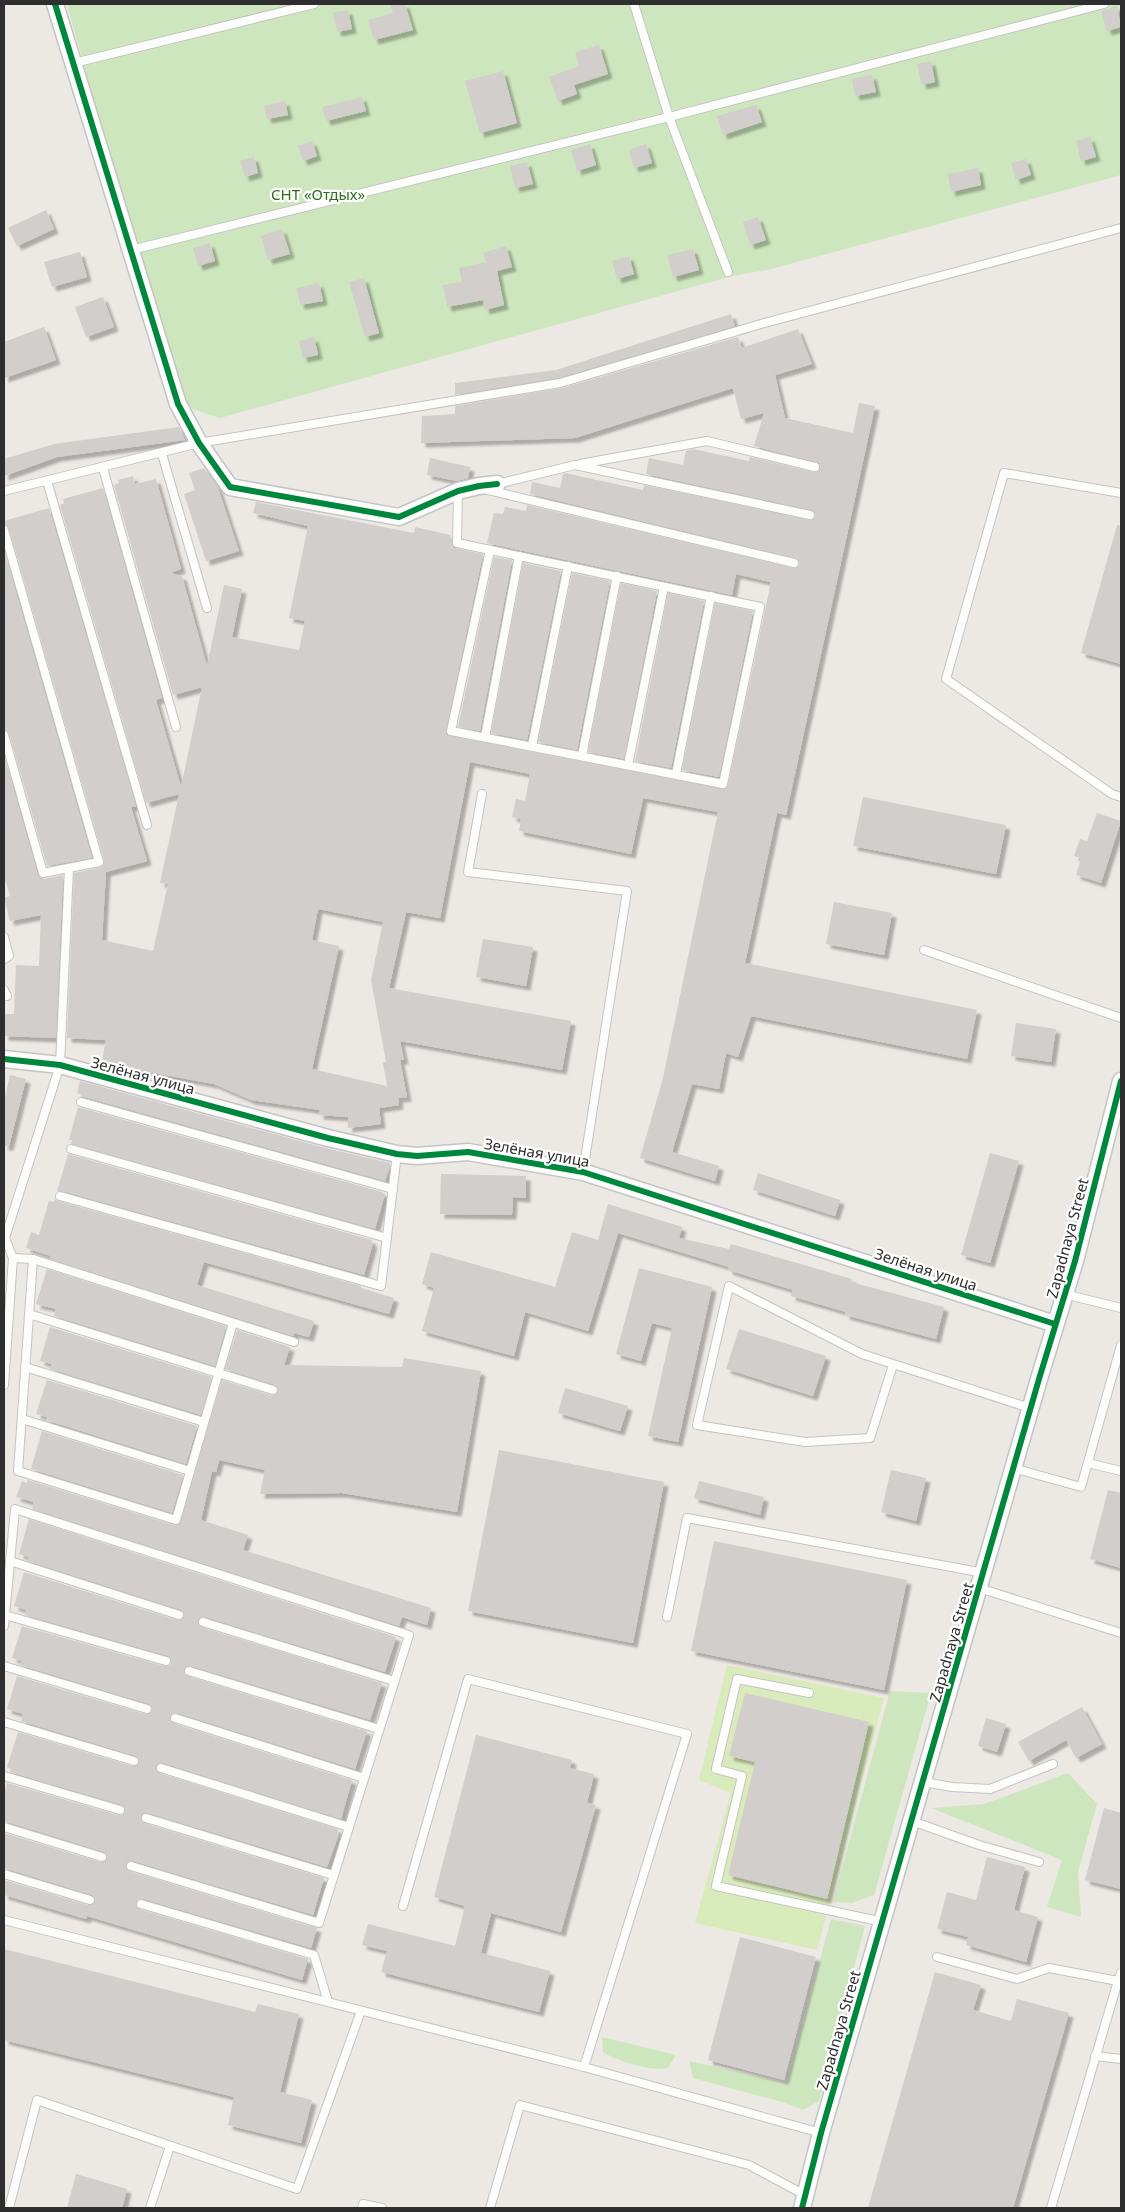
<svg xmlns="http://www.w3.org/2000/svg" width="1125" height="2212" viewBox="0 0 1125 2212" font-family="'Noto Sans',sans-serif">
	<style>
		.green { fill: #cee6be }
		.pitch { fill: #d9eabb }
		.building { fill: #d1cecb; fill-rule: evenodd; filter: url(#shadow) }
		.lines { fill: none; stroke-linecap: round; stroke-linejoin: round }
		.service-casing { stroke: #c5c4c5; stroke-width: 10 }
		.minor-casing { stroke: #c5c4c5; stroke-width: 19 }
		.service { stroke: #fcfcfb; stroke-width: 8 }
		.minor { stroke: #fcfcfb; stroke-width: 16 }
		.cycleway-casing { stroke: #fff; stroke-width: 9 }
		.cycleway { stroke: #00873e; stroke-width: 6 }
		.labels { text-anchor: middle; dominant-baseline: central; stroke-width: 4.5; stroke-linejoin: round; paint-order: stroke }
		.park-label { font-size: 15px; fill: #2c6e1b; stroke: #fff }
		.street-label { font-size: 15px; fill: #2e2e2e; stroke: #fff }
	</style>
	<defs>
		<filter id="shadow"><feDropShadow dx="4.5" dy="4.5" stdDeviation="1" flood-color="#0004"/></filter>
	</defs>
	<rect width="100%" height="100%" fill="#ece8e4"/>
	<g class="green">
		<polygon points="67,4 1121,4 1121,175 767,270 732,276 220,418 178,404"/>
		<polygon points="890,1691 931,1693 874,1895 852,1903 833,1902"/>
		<polygon points="1068,1773 1097,1804 1078,1872 1081,1917 1047,1907 1062,1860 931,1808 984,1804"/>
		<polygon points="831,1919 865,1926 819,2101 803,2110 782,2102 693,2078 689,2061 787,2083"/>
		<path d="M602,2037L676,2055L668,2068C653,2072 616,2061 603,2052Z"/>
	</g>
	<polygon class="pitch" points="727,1665 884,1698 817,1950 695,1923 731,1793 699,1780"/>
	<g class="building">
		<polygon points="390,4 405,4 413,30 374,40 368,20 393,13"/>
		<polygon points="1117,6 1121,27 1107,31 1101,11"/>
		<polygon points="348,10 352,29 337,32 333,13"/>
		<polygon points="599,45 608,74 574,85 577,94 558,101 549,77 579,66 575,52"/>
		<polygon points="931,61 935,82 922,85 917,64"/>
		<polygon points="503,71 517,123 480,133 465,81"/>
		<polygon points="872,75 876,92 855,96 852,79"/>
		<polygon points="362,97 366,111 326,121 322,107"/>
		<polygon points="285,101 288,115 267,119 264,106"/>
		<polygon points="756,105 762,122 723,135 717,116"/>
		<polygon points="1090,137 1096,157 1081,161 1076,141"/>
		<polygon points="312,141 317,156 303,161 298,146"/>
		<polygon points="590,144 596,165 577,171 571,150"/>
		<polygon points="646,144 652,163 634,168 629,150"/>
		<polygon points="254,157 258,173 245,177 240,161"/>
		<polygon points="1026,159 1031,175 1016,180 1011,163"/>
		<polygon points="527,162 533,184 515,188 510,166"/>
		<polygon points="978,168 981,185 951,192 948,174"/>
		<polygon points="46,210 54,229 17,246 8,228"/>
		<polygon points="758,217 766,240 750,245 743,222"/>
		<polygon points="282,229 290,254 268,260 261,236"/>
		<polygon points="210,243 215,261 198,266 193,248"/>
		<polygon points="506,246 512,267 497,271 504,305 485,310 483,300 447,307 443,285 462,282 459,268 486,262 483,253"/>
		<polygon points="693,249 699,270 673,277 667,255"/>
		<polygon points="80,252 87,277 52,287 44,262"/>
		<polygon points="629,256 634,274 617,279 612,261"/>
		<polygon points="364,278 379,333 365,337 349,282"/>
		<polygon points="319,283 323,301 300,305 297,288"/>
		<polygon points="103,297 114,327 86,337 75,307"/>
		<polygon points="731,314 735,326 559,378 455,395 455,383 556,370"/>
		<polygon points="44,327 56,360 4,378 4,342"/>
		<path d="M798,329L812,364L775,375L785,418L853,433L859,403L875,406L786,815L777,813L745,963L977,1010L967,1059L751,1016L738,1057L726,1053L719,1089L692,1084L672,1152L719,1166L715,1181L640,1158L663,1078L718,812L643,798L631,854L519,831L521,819L512,817L516,799L525,801L530,774L470,762L440,918L406,912L389,988L571,1021L562,1070L400,1041L404,1060H400L407,1097L398,1098L399,1105L379,1108L381,1124L348,1128V1117L319,1115L320,1110L251,1100L214,1084L115,1066L114,1069L101,1066L106,1040L67,1038L74,873L101,867L104,860L9,528L4,524V521L49,508L136,806L131,807L147,861L106,872L102,940L153,951L168,884L160,883L179,794L146,803L60,505L64,503L63,499L103,488L162,698L156,700L181,787L202,687L173,695L114,485L119,483L118,480L133,476L135,484L156,479L181,569L170,573L182,576L207,666L224,585L242,589L232,637L299,650L305,621L289,618L308,526L253,513L256,502L414,533L415,527L450,535L454,548L483,554L446,730L447,735L724,789L728,785L771,582L736,574L732,595L463,538L487,543L494,513L503,514L505,507L526,511L527,505L795,568L800,564L795,558L530,494L532,482L560,488L563,474L565,473L643,490L644,485L811,520L816,516L811,510L646,474L649,458L683,465L686,451L693,449L749,461L750,457L814,472L819,470V463L754,446L764,413L741,419L733,388L575,438L421,443L422,416L455,414V406L562,388L738,337L742,348ZM318,909L383,922L371,980L386,1062L383,1063L387,1086L312,1069L339,946L312,940Z"/>
		<polygon points="314,337 318,355 303,358 299,341"/>
		<polygon points="179,427 185,440 57,457 4,476 4,459 54,444"/>
		<polygon points="430,458 470,467 468,478 457,481 427,475"/>
		<polygon points="204,468 218,488 239,551 206,561 184,494 195,490 189,473"/>
		<polygon points="1117,525 1121,526 1121,664 1081,653"/>
		<polygon points="4,550 92,858 47,866 9,733 4,730"/>
		<polygon points="494,557 512,560 480,731 458,727"/>
		<polygon points="523,563 561,571 527,740 491,733"/>
		<polygon points="572,573 610,581 577,750 538,742"/>
		<polygon points="621,583 657,591 624,759 588,752"/>
		<polygon points="668,593 704,601 671,768 635,761"/>
		<polygon points="715,603 753,611 719,777 682,770"/>
		<polygon points="4,755 38,875 44,879 63,875 56,1038 4,1036 4,1014 14,1014 16,965 39,966 41,915 10,921 4,898 10,896 4,876"/>
		<polygon points="863,797 1006,825 996,874 853,846"/>
		<polygon points="1097,813 1121,821 1101,883 1076,875 1081,858 1074,856 1080,839 1087,841"/>
		<polygon points="834,902 892,913 884,955 826,944"/>
		<polygon points="483,939 533,947 526,986 476,977"/>
		<polygon points="1016,1023 1056,1029 1051,1062 1011,1056"/>
		<polygon points="10,1075 26,1079 9,1146 4,1146 4,1101"/>
		<polygon points="80,1081 325,1148 390,1163 390,1167 385,1181 81,1096 82,1095 77,1093"/>
		<polygon points="78,1107 382,1192 385,1194 375,1229 71,1144 72,1140 69,1140"/>
		<polygon points="990,1153 1019,1161 990,1263 961,1255"/>
		<polygon points="68,1154 372,1240 371,1243 373,1243 364,1275 62,1191 57,1191"/>
		<polygon points="758,1173 840,1200 835,1216 753,1190"/>
		<polygon points="441,1174 526,1176 526,1198 513,1197 512,1215 440,1214"/>
		<polygon points="55,1199 58,1201 361,1286 361,1288 394,1298 389,1314 204,1262 197,1285 314,1321 309,1337 294,1333 293,1336 50,1259 51,1256 26,1248 31,1232 39,1235 49,1201 54,1202"/>
		<polygon points="608,1204 682,1227 679,1238 729,1249 731,1244 852,1279 851,1282 944,1307 936,1339 845,1315 846,1312 791,1296 793,1290 728,1270 729,1267 618,1233 588,1331 525,1312 514,1356 422,1331 434,1288 422,1284 431,1252 555,1287 572,1232 598,1240"/>
		<polygon points="639,1268 712,1287 678,1442 648,1436 672,1328 652,1323 641,1361 616,1354"/>
		<polygon points="47,1269 226,1326 215,1366 54,1316 56,1309 36,1304"/>
		<polygon points="50,1327 212,1377 201,1415 50,1369 52,1364 40,1361"/>
		<polygon points="739,1329 826,1356 813,1396 726,1369"/>
		<polygon points="237,1330 290,1347 284,1365 402,1367 404,1358 481,1371 457,1512 342,1493 260,1494 265,1470 219,1460 216,1472 212,1471 201,1520 248,1535 243,1550 431,1608 427,1625 402,1617 399,1626 32,1509 34,1502 16,1497 22,1481 27,1483 28,1480 174,1525 179,1524 222,1380 271,1395 276,1394 278,1391 275,1385 225,1369"/>
		<polygon points="47,1380 197,1426 186,1464 46,1420 47,1417 36,1414"/>
		<polygon points="565,1388 628,1406 620,1431 558,1413"/>
		<polygon points="42,1431 183,1475 172,1513 31,1469"/>
		<polygon points="499,1450 664,1482 633,1643 468,1611"/>
		<polygon points="891,1470 926,1478 916,1521 881,1512"/>
		<polygon points="699,1481 764,1497 760,1515 694,1498"/>
		<polygon points="1108,1490 1121,1493 1121,1568 1090,1559"/>
		<polygon points="29,1519 396,1637 385,1672 205,1617 200,1618 198,1621 201,1627 382,1683 370,1720 191,1666 186,1667 184,1670 187,1676 367,1731 355,1769 177,1713 172,1714 170,1717 173,1723 352,1780 341,1819 163,1763 158,1764 156,1767 159,1773 338,1829 337,1833 339,1834 327,1867 148,1813 143,1814 141,1817 144,1823 324,1878 313,1915 133,1861 128,1862 126,1865 129,1871 317,1928 311,1948 143,1899 136,1902 136,1906 139,1909 308,1959 302,1980 87,1916 86,1919 4,1895 4,1880 88,1905 93,1904 95,1901 92,1895 4,1868 4,1833 100,1862 105,1861 108,1856 104,1852 4,1821 4,1794 7,1783 118,1815 123,1814 125,1811 122,1805 10,1772 11,1769 7,1767 18,1732 132,1766 137,1765 139,1762 136,1756 21,1721 23,1714 7,1709 17,1676 145,1714 150,1713 152,1710 149,1704 20,1665 22,1661 12,1658 22,1626 164,1666 170,1665 171,1662 168,1656 25,1615 26,1610 14,1606 24,1572 177,1620 182,1619 184,1616 181,1610 28,1561 29,1557 19,1554"/>
		<polygon points="714,1541 907,1580 884,1690 691,1651"/>
		<polygon points="745,1693 869,1722 827,1899 728,1875 755,1762 729,1756"/>
		<polygon points="1082,1707 1102,1744 1076,1758 1066,1740 1029,1761 1018,1742"/>
		<polygon points="986,1718 1006,1724 997,1752 978,1746"/>
		<polygon points="476,1735 572,1760 570,1768 594,1774 587,1803 596,1805 561,1932 491,1913 481,1953 550,1971 539,2012 381,1972 387,1951 362,1945 368,1924 455,1946 465,1906 434,1897"/>
		<polygon points="1104,1808 1121,1813 1121,1889 1085,1880"/>
		<polygon points="987,1857 1025,1867 1014,1910 1038,1917 1026,1962 966,1945 968,1937 937,1929 947,1892 976,1900"/>
		<polygon points="740,1937 816,1957 784,2080 708,2060"/>
		<polygon points="4,1949 255,2012 258,2004 299,2014 280,2092 312,2100 301,2143 228,2125 234,2097 4,2040"/>
		<polygon points="935,1972 981,1985 973,2010 1011,2021 1017,1999 1069,2013 1013,2208 868,2208"/>
		<polygon points="76,2174 127,2189 122,2208 67,2208"/>
	</g>
	<g class="lines">
		<defs>
			<g id="service">
				<polyline points="634,4 669,117 728,272"/>
				<polyline points="74,63 314,4"/>
				<polyline points="131,250 669,117 1104,4"/>
				<polyline points="162,454 207,608"/>
				<polyline points="580,464 707,441 815,467"/>
				<polyline points="103,468 176,727"/>
				<polyline points="47,481 147,825"/>
				<polyline points="497,484 575,465 810,515"/>
				<polyline points="488,490 794,563"/>
				<polyline points="4,491 199,443 560,383 761,324 1121,228"/>
				<polyline points="458,491 457,543 760,607 723,784 451,731 490,550"/>
				<polyline points="1121,493 1004,473 946,679 1112,794 1121,797"/>
				<polyline points="4,530 99,862 43,873 4,735"/>
				<polyline points="485,737 519,556"/>
				<polyline points="532,746 568,566"/>
				<polyline points="582,756 617,576"/>
				<polyline points="628,765 664,587"/>
				<polyline points="676,774 711,596"/>
				<polyline points="482,794 468,872 627,891 583,1172"/>
				<polyline points="4,937 9,956 4,959"/>
				<polyline points="924,950 1121,1018"/>
				<polyline points="4,990 7,996"/>
				<polyline points="81,1102 393,1189"/>
				<polyline points="71,1149 387,1238"/>
				<polyline points="60,1196 381,1286 397,1154"/>
				<polyline points="5,1238 60,1065 69,868"/>
				<polyline points="5,1238 13,1258 33,1259 294,1342"/>
				<polyline points="33,1259 18,1471 176,1520 233,1323"/>
				<polyline points="1064,1294 1121,1308"/>
				<polyline points="29,1314 273,1390"/>
				<polyline points="893,1365 870,1438 805,1442 697,1425 729,1286 862,1354 1030,1408"/>
				<polyline points="25,1367 204,1422"/>
				<polyline points="4,1385 13,1258"/>
				<polyline points="22,1419 190,1471"/>
				<polyline points="1088,1463 1121,1471"/>
				<polyline points="1013,1468 1081,1487 1121,1345"/>
				<polyline points="10,1561 179,1615"/>
				<polyline points="979,1588 1121,1633"/>
				<polyline points="5,1615 166,1661"/>
				<polyline points="667,1617 687,1518 984,1573"/>
				<polyline points="203,1622 394,1681"/>
				<polyline points="4,1626 15,1509 409,1635 319,1923 131,1866"/>
				<polyline points="4,1666 147,1709"/>
				<polyline points="189,1671 379,1729"/>
				<polyline points="809,1693 737,1679 716,1769 742,1776 716,1886 883,1922"/>
				<polyline points="175,1718 364,1778"/>
				<polyline points="4,1722 134,1761"/>
				<polyline points="161,1768 349,1827"/>
				<polyline points="4,1776 120,1810"/>
				<polyline points="924,1782 952,1787 990,1789 1053,1764"/>
				<polyline points="146,1818 333,1875"/>
				<polyline points="912,1821 979,1845 1039,1862"/>
				<polyline points="4,1827 102,1857"/>
				<polyline points="4,1874 90,1900"/>
				<polyline points="141,1904 314,1955 328,2002"/>
				<polyline points="403,1906 468,1679 687,1734 584,2067"/>
				<polyline points="4,1920 584,2067 821,2133"/>
				<polyline points="937,1957 1017,1979 1049,1968 1118,1981 1121,1973"/>
				<polyline points="1095,2056 1121,2059"/>
				<polyline points="9,2208 37,2100 297,2189 361,2011"/>
				<polyline points="150,2208 170,2146"/>
				<polyline points="362,2208 363,2204 382,2208"/>
				<polyline points="490,2208 520,2105 749,2165 805,2195"/>
				<polyline points="1051,2208 1118,1981"/>
			</g>
			<g id="minor">
				<polyline points="55,4 178,404 199,443 230,487 399,517 458,491 479,486 497,484"/>
				<polyline points="4,1059 60,1065 328,1138 397,1154 417,1156 468,1152 583,1172 1055,1324"/>
				<polyline points="802,2208 821,2133 1039,1379 1075,1261 1121,1081"/>
			</g>
		</defs>
		<use href="#service" class="service-casing"/>
		<use href="#minor" class="minor-casing"/>
		<use href="#service" class="service"/>
		<use href="#minor" class="minor"/>
		<defs>
			<g id="cycleway">
				<polyline points="55,4 178,404 199,443 230,487 399,517 458,491 479,486 497,484"/>
				<polyline points="4,1059 60,1065 328,1138 397,1154 417,1156 468,1152 583,1172 1055,1324"/>
				<polyline points="802,2208 821,2133 1039,1379 1075,1261 1121,1081"/>
			</g>
		</defs>
		<use href="#cycleway" class="cycleway-casing"/>
		<use href="#cycleway" class="cycleway"/>
	</g>
	<g class="labels">
		<g class="park-label">
			<text x="318" y="194">СНТ «Отдых»</text>
		</g>
		<g class="street-label">
			<text transform="translate(143 1075) rotate(15)">Зелёная улица</text>
			<text transform="translate(537 1152) rotate(10)">Зелёная улица</text>
			<text transform="translate(1067 1238) rotate(-75)">Zapadnaya Street</text>
			<text transform="translate(926 1269) rotate(18)">Зелёная улица</text>
			<text transform="translate(951 1642) rotate(-74)">Zapadnaya Street</text>
			<text transform="translate(838 2030) rotate(-74)">Zapadnaya Street</text>
		</g>
	</g>
	<rect width="1125" height="2212" fill="none" stroke="#2e2e2e" stroke-width="10"/>
</svg>
